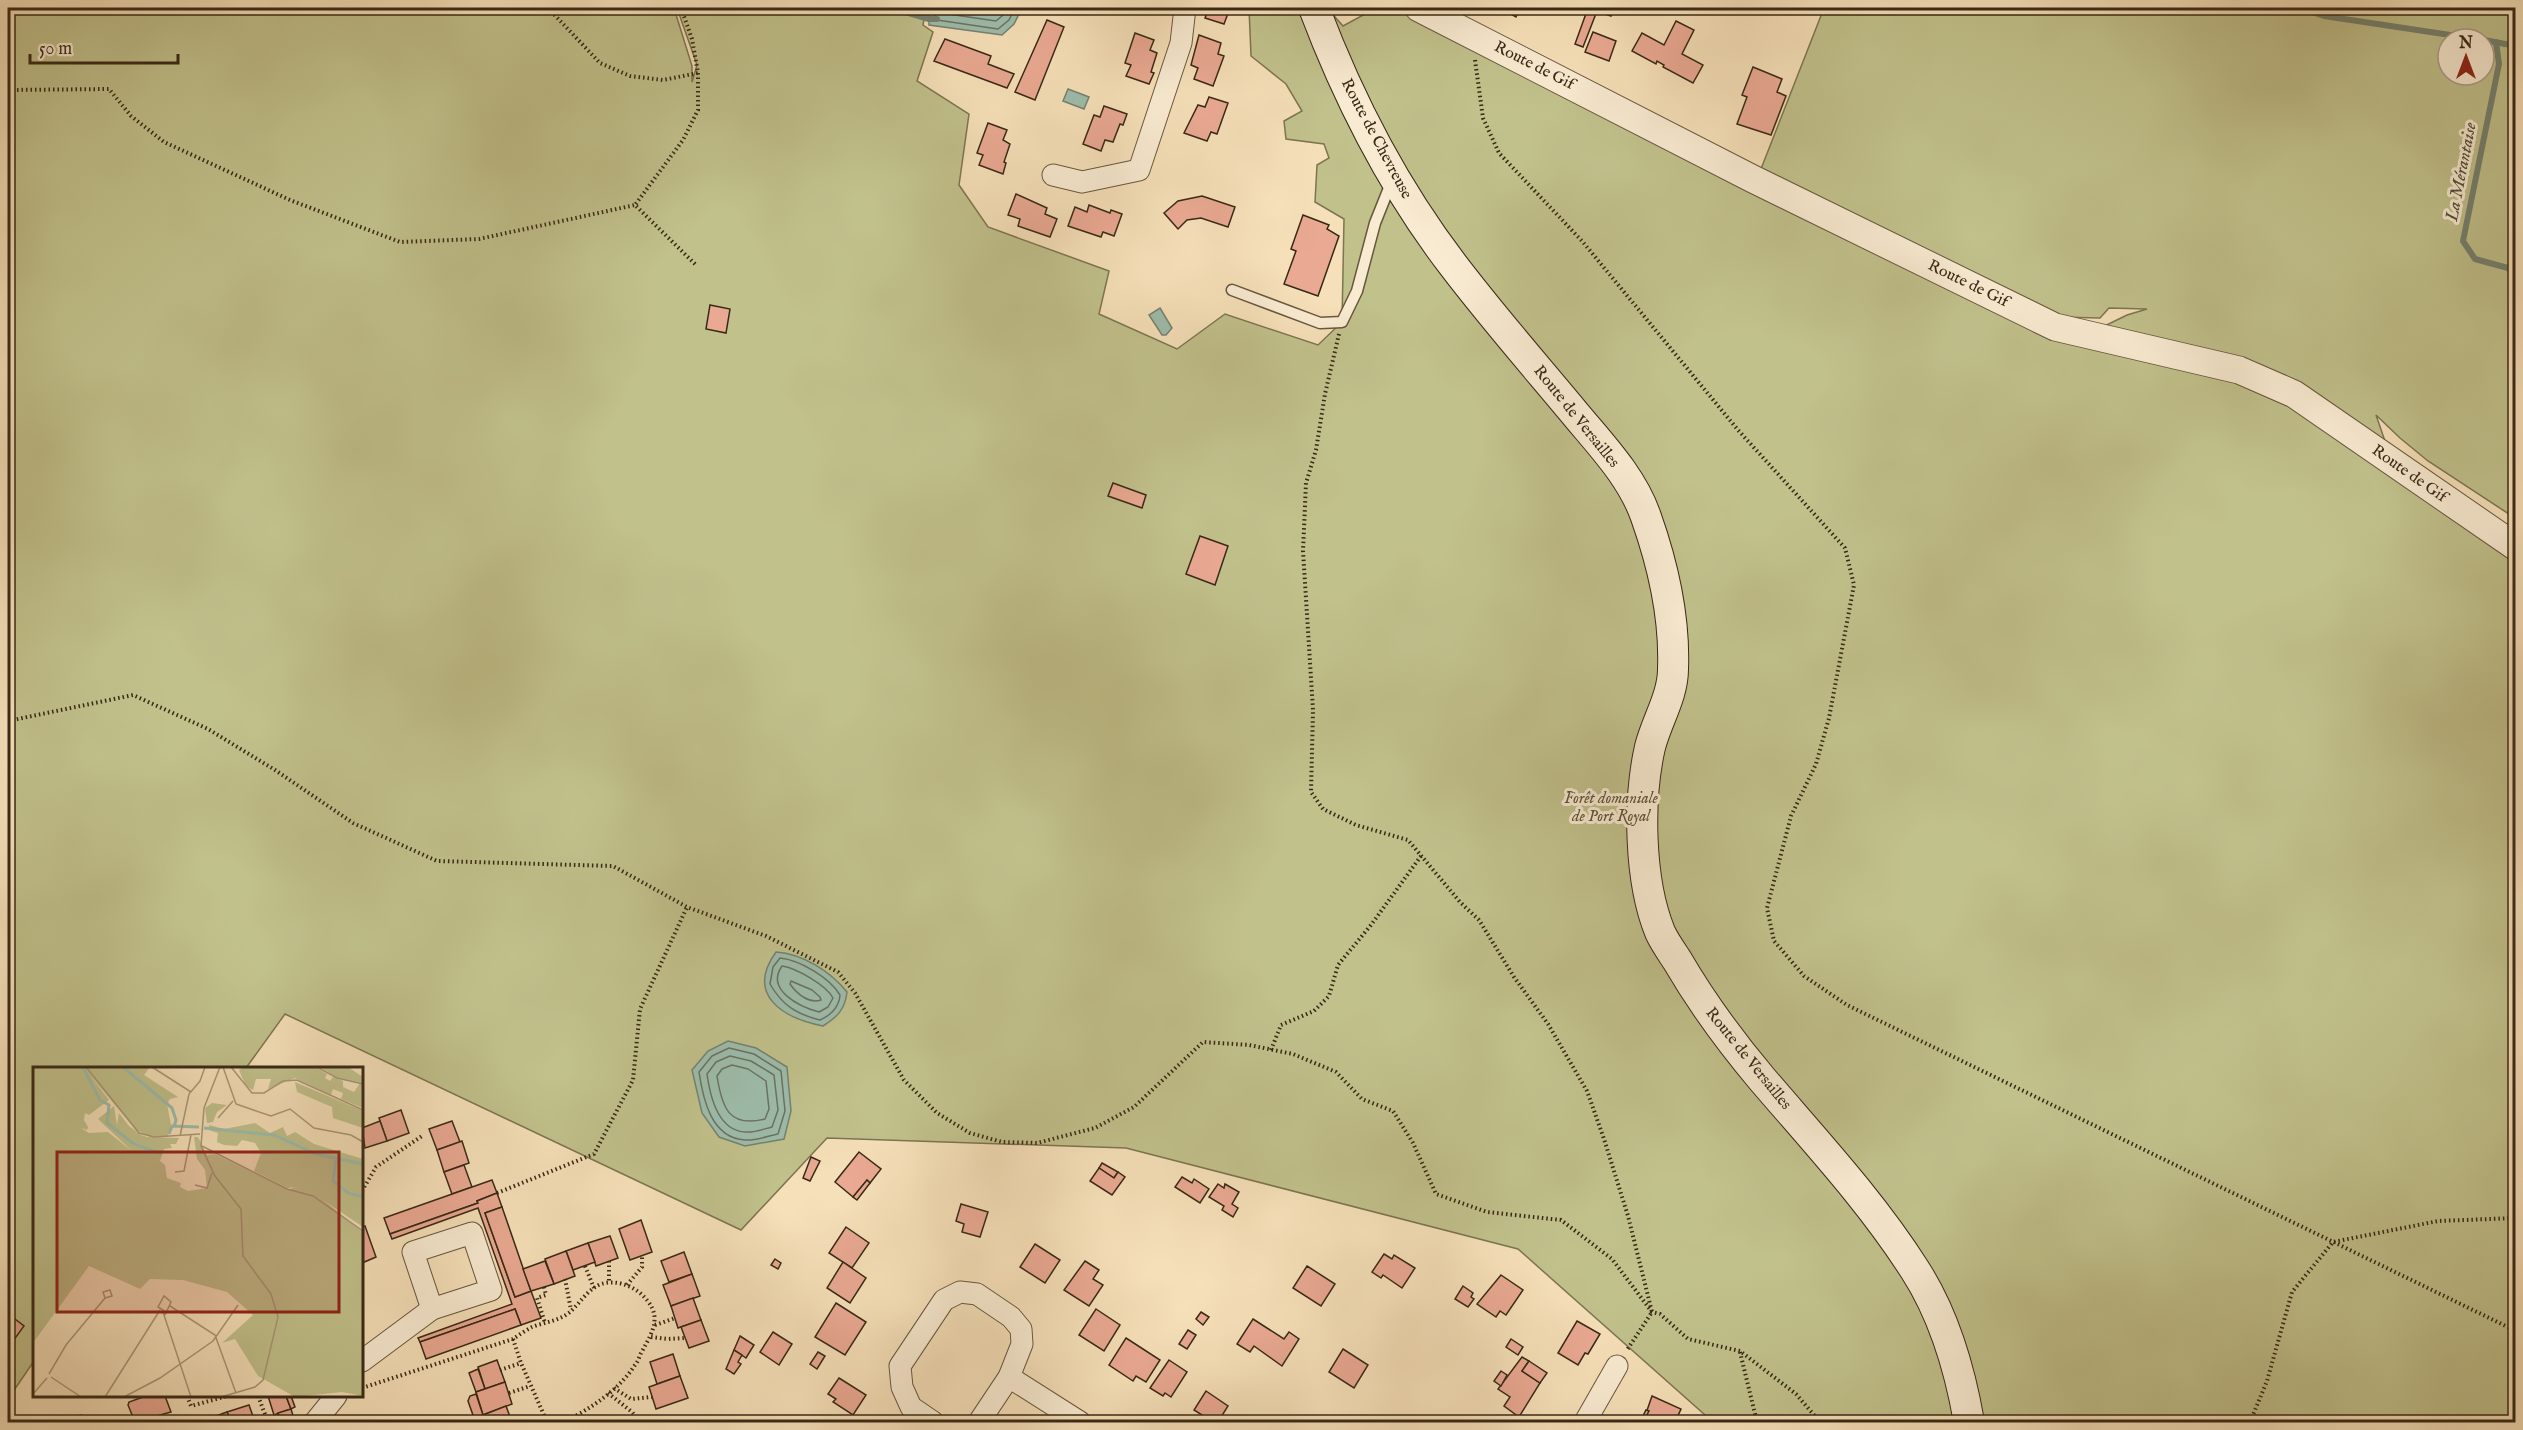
<svg xmlns="http://www.w3.org/2000/svg" width="2523" height="1430" viewBox="0 0 2523 1430" font-family="'IM FELL English',serif">
	<style>
		.green { fill: #c1c18c; stroke: #7c7551; stroke-width: 1.5; fill-rule: evenodd }
		.water { fill: #9dbdac; stroke: #758270; stroke-width: 1.5 }
		.lines { fill: none; stroke-linecap: round; stroke-linejoin: round }
		.shore { stroke: #6a7361; stroke-width: 1.5 }
		.stream { stroke: #758270; stroke-width: 6 }
		.building { fill: #eaa993; stroke: #382916; stroke-width: 1.5 }
		.service-casing { stroke: #68573f; stroke-width: 13 }
		.minor-casing { stroke: #68573f; stroke-width: 23 }
		.tertiary-casing { stroke: #68573f; stroke-width: 29 }
		.secondary-casing { stroke: #382916; stroke-width: 32 }
		.path { stroke: #382916; stroke-width: 4; stroke-dasharray: 1.5 3; stroke-linecap: butt }
		.service { stroke: #f9ebd2; stroke-width: 10 }
		.minor { stroke: #f9ebd2; stroke-width: 21 }
		.tertiary { stroke: #f9ebd2; stroke-width: 27 }
		.secondary { stroke: #f9ebd2; stroke-width: 30 }
		.labels { text-anchor: middle; dominant-baseline: central; stroke-width: 6; stroke-linejoin: round; paint-order: stroke }
		.street-label { font-size: 16px; fill: #382916; stroke: #f9ebd2 }
		.park-label { font-size: 16px; font-style: italic; fill: #5a4f34; stroke: #f9ebd2 }
		.water-label { font-size: 18px; font-style: italic; fill: #514e3c; stroke: #f9ebd2 }
		.inset-river { fill: none; stroke: #9dbdac; stroke-width: 3 }
		.inset-road { fill: none; stroke: #aa9778; stroke-width: 1.5 }
		.view { fill: #8f2418; fill-opacity: 0.15; stroke: #8f2418; stroke-width: 3 }
		.inset-edge { fill: none; stroke: #382916; stroke-width: 3 }
	</style>
	<rect width="100%" height="100%" fill="#f6e0b9"/>
	<filter id="stains"><feTurbulence type="fractalNoise" baseFrequency=".00333" numOctaves="4"/><feColorMatrix values="0 0 0 0 .2 0 0 0 0 .09 0 0 0 0 .02 0 0 0 .5 -.17"/></filter>
	<radialGradient id="worn" r=".72"><stop offset=".6" stop-color="#630" stop-opacity="0"/><stop offset="1" stop-color="#630" stop-opacity=".3"/></radialGradient>
	<path class="green" d="M8,8H674L692,66V82L697,65L677,8H926L923,25L933,32L917,81L969,114L959,185L988,227L1109,271L1099,314L1177,349L1225,314L1318,345L1342,322L1344,219L1315,202L1317,165L1329,158L1324,144L1286,139L1284,121L1302,111L1286,84L1251,56L1249,8H1327L1343,26L1376,8L1414,12L2072,342L2127,315L2147,309L2109,308L2100,318L2057,317L1761,169L1824,8H2515V518L2428,461L2400,438L2376,415L2388,450L2416,488L2515,563V1422H1713L1518,1249L1126,1148L827,1138L741,1230L285,1014L246,1068H34V1361L8,1399ZM2448,39H2484V75H2448Z"/>
	<g class="water">
		<polygon points="934,8 1022,8 1014,24 1002,35 929,25 929,13"/>
		<polygon points="1068,89 1089,97 1084,109 1063,101"/>
		<polygon points="1160,308 1172,328 1166,335 1162,335 1149,315"/>
		<path d="M776,952C803,954 830,971 847,992C845,1010 837,1017 823,1026C783,1018 745,995 776,952Z"/>
		<polygon points="728,1041 756,1048 787,1067 791,1111 784,1139 745,1146 719,1137 702,1113 692,1070 708,1051"/>
	</g>
	<g class="lines">
		<g class="shore">
			<polyline points="938,8 935,16 937,20 998,29 1009,20 1015,8"/>
			<polyline points="946,8 948,14 996,21 1002,16 1007,8"/>
			<path d="M780,958C800,960 830,978 840,995C839,1008 831,1015 820,1020C796,1014 782,1005 770,984L773,967Z"/>
			<path d="M782,966C796,968 826,985 833,998L828,1007L819,1012C800,1007 765,990 782,966Z"/>
			<path d="M791,981L812,990L820,997L821,1000C809,1004 797,994 790,984Z"/>
			<path d="M729,1048L754,1054L781,1071L785,1111L778,1134C768,1136 755,1141 745,1140C711,1138 703,1099 699,1072L712,1056Z"/>
			<path d="M730,1056L751,1061L774,1075L778,1110L772,1127C764,1129 756,1132 748,1132C718,1133 710,1096 707,1074L716,1062Z"/>
			<path d="M732,1065L748,1069L766,1081L769,1109L765,1119C729,1128 722,1108 717,1076L722,1069Z"/>
		</g>
		<g class="stream">
			<polyline points="892,8 929,19 937,19"/>
			<polyline points="2300,8 2324,16 2477,39"/>
			<polyline points="2484,40 2516,46"/>
			<polyline points="2496,42 2499,64 2463,241 2475,259 2508,268 2516,278"/>
		</g>
	</g>
	<g class="building">
		<polygon points="1209,8 1230,8 1224,24 1205,18"/>
		<polygon points="1500,8 1520,8 1516,17"/>
		<polygon points="1588,8 1597,11 1583,47 1575,44"/>
		<polygon points="1588,8 1614,8 1611,16"/>
		<polygon points="1047,20 1064,27 1035,100 1015,92"/>
		<polygon points="1676,21 1694,30 1682,54 1703,65 1693,83 1663,67 1664,65 1657,61 1656,64 1632,51 1642,33 1664,45"/>
		<polygon points="1593,32 1616,41 1609,61 1585,52"/>
		<polygon points="1135,33 1154,40 1150,50 1157,53 1151,72 1154,73 1149,84 1126,76 1131,65 1125,63"/>
		<polygon points="1199,35 1221,43 1218,54 1224,56 1213,86 1194,79 1198,68 1191,65"/>
		<polygon points="945,39 991,56 988,64 1014,74 1007,88 934,61"/>
		<polygon points="1753,67 1782,79 1777,92 1786,96 1771,135 1737,124 1747,97 1742,95"/>
		<polygon points="1209,97 1228,103 1217,134 1211,132 1207,141 1184,133 1198,105 1205,107"/>
		<polygon points="1104,106 1127,114 1123,125 1120,124 1113,142 1105,140 1101,151 1083,144 1094,115 1100,117"/>
		<polygon points="988,123 1007,130 1003,140 1010,144 1004,162 1006,163 1003,174 979,165 983,155 977,153"/>
		<polygon points="1016,194 1047,208 1045,214 1057,219 1050,237 1018,226 1020,219 1008,215"/>
		<polygon points="1202,196 1235,207 1228,227 1201,218 1187,220 1178,229 1164,213 1178,201"/>
		<polygon points="1089,205 1110,213 1111,210 1122,214 1114,236 1103,232 1101,237 1068,226 1075,207 1087,212"/>
		<polygon points="1303,215 1329,225 1327,229 1339,236 1318,296 1284,284 1296,251 1291,249"/>
		<polygon points="710,305 730,309 726,333 706,329"/>
		<polygon points="1113,483 1146,495 1142,508 1108,496"/>
		<polygon points="1200,536 1228,546 1215,585 1186,574"/>
		<polygon points="401,1110 409,1133 387,1141 379,1118"/>
		<polygon points="380,1121 387,1141 365,1148 362,1128"/>
		<polygon points="452,1121 460,1142 437,1150 429,1129"/>
		<polygon points="462,1141 469,1163 444,1172 437,1150"/>
		<polygon points="859,1152 881,1169 870,1183 867,1180 853,1197 835,1182"/>
		<polygon points="811,1157 820,1161 810,1181 803,1178"/>
		<polygon points="1102,1163 1118,1172 1114,1178 1099,1168"/>
		<polygon points="464,1165 472,1187 452,1194 444,1172"/>
		<polygon points="1099,1168 1114,1178 1118,1172 1125,1177 1112,1195 1090,1181"/>
		<polygon points="1182,1177 1192,1183 1194,1179 1209,1189 1200,1203 1175,1187"/>
		<polygon points="492,1180 497,1193 477,1201 478,1203 390,1234 384,1218"/>
		<polygon points="867,1180 870,1183 857,1200 853,1197"/>
		<polygon points="1218,1184 1224,1188 1225,1184 1239,1192 1232,1204 1238,1208 1233,1217 1222,1210 1224,1206 1209,1197"/>
		<polygon points="497,1193 502,1207 485,1213 515,1297 531,1291 541,1318 521,1325 515,1309 420,1342 418,1338 512,1304 478,1208 392,1239 390,1234 478,1203 477,1201"/>
		<polygon points="961,1204 988,1212 980,1237 962,1232 964,1224 956,1221"/>
		<polygon points="502,1207 531,1291 515,1297 485,1213"/>
		<polygon points="641,1220 652,1252 630,1260 619,1229"/>
		<polygon points="365,1226 376,1257 362,1263 362,1227"/>
		<polygon points="846,1227 869,1243 852,1268 829,1253"/>
		<polygon points="610,1236 618,1258 596,1266 588,1243"/>
		<polygon points="588,1243 595,1262 573,1270 566,1251"/>
		<polygon points="1035,1244 1060,1260 1045,1283 1020,1267"/>
		<polygon points="566,1251 575,1276 554,1284 545,1259"/>
		<polygon points="684,1252 692,1274 669,1282 661,1261"/>
		<polygon points="1384,1254 1392,1259 1394,1255 1415,1268 1402,1288 1383,1275 1381,1278 1372,1272"/>
		<polygon points="775,1259 781,1263 778,1269 771,1265"/>
		<polygon points="545,1261 554,1284 531,1291 523,1269"/>
		<polygon points="1085,1261 1099,1270 1093,1279 1103,1285 1089,1306 1064,1290"/>
		<polygon points="843,1262 866,1278 850,1303 827,1288"/>
		<polygon points="1307,1266 1335,1284 1321,1306 1293,1288"/>
		<polygon points="692,1274 700,1296 671,1306 663,1285"/>
		<polygon points="1501,1275 1523,1290 1506,1315 1500,1311 1496,1317 1477,1304"/>
		<polygon points="1463,1286 1473,1293 1471,1297 1474,1299 1468,1307 1455,1299"/>
		<polygon points="693,1298 701,1320 678,1328 671,1306"/>
		<polygon points="836,1303 866,1322 845,1355 815,1337"/>
		<polygon points="515,1309 521,1325 426,1359 420,1342"/>
		<polygon points="1096,1309 1120,1325 1104,1351 1079,1335"/>
		<polygon points="1201,1312 1209,1317 1203,1325 1196,1319"/>
		<polygon points="11,1316 24,1326 8,1348 8,1320"/>
		<polygon points="1253,1319 1284,1339 1289,1332 1299,1339 1282,1366 1254,1346 1250,1352 1237,1344"/>
		<polygon points="701,1320 709,1341 689,1348 681,1327"/>
		<polygon points="1577,1321 1600,1334 1588,1354 1585,1353 1578,1365 1558,1353"/>
		<polygon points="1188,1330 1196,1335 1187,1349 1179,1344"/>
		<polygon points="773,1332 792,1344 779,1365 760,1352"/>
		<polygon points="740,1336 754,1345 746,1358 734,1350"/>
		<polygon points="1126,1338 1160,1360 1146,1382 1136,1376 1133,1381 1109,1365"/>
		<polygon points="1511,1339 1523,1347 1518,1355 1506,1347"/>
		<polygon points="1343,1349 1368,1365 1354,1388 1329,1372"/>
		<polygon points="734,1350 742,1355 738,1362 741,1364 734,1374 726,1369"/>
		<polygon points="818,1352 825,1356 817,1369 810,1364"/>
		<polygon points="673,1354 680,1376 657,1384 650,1362"/>
		<polygon points="1522,1357 1529,1361 1522,1371 1540,1383 1519,1417 1504,1406 1510,1397 1498,1389"/>
		<polygon points="497,1360 505,1382 485,1389 478,1367"/>
		<polygon points="1169,1360 1187,1372 1171,1397 1165,1393 1163,1396 1150,1388"/>
		<polygon points="1529,1361 1547,1373 1540,1383 1522,1371"/>
		<polygon points="478,1369 485,1389 476,1392 469,1373"/>
		<polygon points="1501,1371 1507,1375 1501,1386 1494,1381"/>
		<polygon points="680,1376 688,1398 656,1409 649,1387"/>
		<polygon points="839,1378 866,1395 853,1415 833,1402 836,1399 828,1394"/>
		<polygon points="505,1382 512,1404 483,1415 476,1392"/>
		<polygon points="1206,1391 1228,1406 1218,1422 1213,1422 1194,1410"/>
		<polygon points="476,1394 483,1415 474,1418 468,1401 470,1396"/>
		<polygon points="146,1396 165,1396 171,1412 135,1422 128,1405 129,1402"/>
		<polygon points="268,1396 286,1396 291,1409 274,1415"/>
		<polygon points="286,1396 291,1396 295,1407 291,1409"/>
		<polygon points="1652,1396 1681,1409 1675,1422 1643,1422"/>
		<polygon points="249,1405 255,1422 231,1422 227,1412"/>
		<polygon points="506,1406 512,1422 486,1422 483,1415"/>
		<polygon points="291,1409 294,1419 281,1422 278,1413"/>
		<polygon points="1646,1410 1649,1411 1643,1422 1640,1422"/>
		<polygon points="227,1412 231,1422 206,1422 205,1420"/>
		<polygon points="81,1415 83,1422 59,1422"/>
		<polygon points="204,1417 206,1422 190,1422"/>
	</g>
	<g class="lines">
		<defs>
			<polyline id="service" points="1232,290 1320,323 1342,322 1357,291 1375,223 1391,183"/>
			<g id="minor">
				<polyline points="1053,175 1082,182 1139,170 1181,43 1185,8"/>
				<polygon points="472,1233 491,1290 432,1309 413,1252"/>
				<polyline points="362,1361 432,1309"/>
				<polyline points="1009,1377 1080,1422"/>
				<polyline points="315,1422 336,1396"/>
				<polyline points="933,1422 911,1407 902,1387 900,1366 944,1300 960,1292 977,1294 1011,1317 1021,1329 1022,1344 1009,1377 979,1422"/>
				<polyline points="1585,1422 1617,1366"/>
			</g>
			<polyline id="tertiary" points="1419,8 1753,179 2055,327 2239,370 2294,394 2516,547"/>
			<path id="secondary" d="M1314,8C1348,98 1394,188 1453,265C1491,315 1532,362 1572,410C1599,443 1632,476 1646,517C1663,565 1675,617 1673,669C1673,696 1657,720 1650,747C1638,800 1639,880 1660,932C1664,941 1671,951 1677,960C1702,1003 1730,1041 1762,1079C1815,1141 1871,1201 1915,1270C1944,1315 1960,1370 1969,1422"/>
		</defs>
		<use href="#service" class="service-casing"/>
		<use href="#minor" class="minor-casing"/>
		<use href="#tertiary" class="tertiary-casing"/>
		<use href="#secondary" class="secondary-casing"/>
		<g class="path">
			<polyline points="548,8 600,63 630,76 663,80 698,73"/>
			<polyline points="681,8 692,39 698,73 698,110 683,140 635,205 696,265"/>
			<polyline points="1475,60 1483,118 1499,153 1582,241 1738,430 1845,548 1854,585 1829,718 1816,764 1791,816 1767,908 1774,941 1804,976 1847,1005 2516,1331"/>
			<polyline points="8,90 109,89 131,116 164,142 290,200 400,242 479,239 635,205"/>
			<polyline points="1339,334 1325,394 1316,450 1306,483 1303,551 1313,710 1311,792 1323,809 1356,825 1408,840 1460,902 1479,920 1514,977 1548,1024 1587,1091 1604,1139 1628,1216 1652,1312 1627,1350"/>
			<polyline points="8,721 133,695 208,729 275,770 353,823 437,861 613,866 687,907 766,936 838,972 855,993 904,1080 937,1113 970,1133 1002,1142 1037,1143 1095,1128 1134,1107 1203,1042 1249,1045 1293,1054 1336,1072 1362,1099 1393,1111 1413,1143 1436,1194 1487,1212 1561,1220 1612,1259 1652,1312 1660,1314 1688,1339 1740,1351 1796,1394 1820,1422"/>
			<polyline points="1271,1050 1281,1025 1314,1011 1329,996 1338,965 1371,925 1421,856"/>
			<polyline points="362,1191 376,1167 422,1136"/>
			<polyline points="497,1193 594,1154 633,1080 640,1009 687,907"/>
			<polyline points="609,1261 609,1283"/>
			<polyline points="585,1266 594,1288"/>
			<polyline points="565,1279 571,1310"/>
			<polyline points="627,1285 642,1267 642,1256"/>
			<polyline points="544,1287 546,1295 537,1298 545,1323"/>
			<polyline points="655,1325 675,1318"/>
			<polyline points="651,1337 668,1339 685,1338"/>
			<polyline points="513,1339 521,1363 547,1422"/>
			<polyline points="1740,1352 1757,1422"/>
			<polyline points="500,1370 521,1363"/>
			<path d="M362,1388L513,1339C519,1335 526,1330 532,1327C545,1322 559,1321 570,1312C580,1303 588,1289 601,1284C614,1280 629,1284 640,1293C664,1314 654,1330 641,1353C639,1357 638,1362 635,1365C619,1390 590,1409 564,1422"/>
			<polyline points="614,1388 631,1399 652,1397"/>
			<polyline points="509,1393 530,1386"/>
			<polyline points="608,1393 632,1412 640,1422"/>
			<polyline points="187,1396 191,1406 227,1396"/>
			<polyline points="258,1396 268,1422"/>
			<polyline points="2250,1422 2267,1381 2292,1292 2333,1242 2438,1221 2516,1218"/>
		</g>
		<use href="#service" class="service"/>
		<use href="#minor" class="minor"/>
		<use href="#tertiary" class="tertiary"/>
		<use href="#secondary" class="secondary"/>
	</g>
	<g class="labels">
		<g class="street-label">
			<text transform="translate(1534 66) rotate(27)">Route de Gif</text>
			<text transform="translate(1376 139) rotate(62)">Route de Chevreuse</text>
			<text transform="translate(1968 284) rotate(26)">Route de Gif</text>
			<text transform="translate(1576 417) rotate(51)">Route de Versailles</text>
			<text transform="translate(2409 474) rotate(35)">Route de Gif</text>
			<text transform="translate(1748 1059) rotate(51)">Route de Versailles</text>
		</g>
		<g class="park-label">
			<text x="1611" y="799">Forêt domaniale<tspan x="1611" dy="18">de Port Royal</tspan></text>
		</g>
		<g class="water-label">
			<text transform="translate(2462 172) rotate(-79)">La Mérantaise</text>
		</g>
	</g>
	<g transform="translate(33 1067)">
		<rect width="330" height="330" fill="#f6e0b9"/>
		<path d="M0,0H117L111,8L145,30L137,32L134,37L138,58L135,69L118,70L103,63L57,8L76,33L56,48L52,46L51,53L55,60L54,63L48,61L56,66L75,65L99,84L65,52L81,39L84,58L86,46L96,59L108,68L114,70L146,71L143,77H137L139,81L131,82L127,94L132,98L134,111L148,116L147,120L155,124L174,121L172,103L164,92L161,70H165L174,88L182,87L255,123L262,120L254,121L221,104L228,86L222,76L209,73L204,79L191,78L184,75L185,66L176,63V58L191,62L222,56L237,66L250,60L254,69L262,65L281,77L330,92V160L290,133L330,165V329L309,325L262,330L225,309L202,272L189,276L220,248L194,225L150,213L117,212L107,222L56,199L0,276ZM211,0H282L294,7L292,11L297,14L300,10L310,14V20L321,25L327,16L305,11L287,0H315L330,10V41L308,32L310,26L300,22L298,28L262,11L235,22L238,12H223L220,23L213,19L206,3ZM262,15L330,44V61L300,51L299,40L264,25ZM179,36L194,38L184,45L180,55L174,56L172,41Z" fill="#c1c18c"/>
		<path class="inset-river" d="M50,0L67,33L76,38L74,56L101,77L129,87M90,0L139,41L143,53L141,60M171,61L241,68L283,87L330,97M136,67L139,59L166,60M303,91L300,114L315,126L330,130"/>
		<path class="inset-road" d="M53,0L106,66L121,70L167,67M119,0L158,25M187,0L171,41L168,79L182,109L208,142L210,189L238,227L245,250L230,313L222,320L188,330M190,0L203,37L238,49L257,42L281,61L318,68L330,75M198,0L219,26H231L250,14L264,13L330,43M284,0L304,11L330,17M185,51L200,34M147,69L156,27L167,14L172,0M169,79L254,122L280,129L330,164M142,105L151,104L158,68M162,118L174,121L179,106M77,223L79,229L72,231L70,225ZM137,239L182,268L203,326M130,245L158,330M132,248L138,235L131,229L125,240L133,245M16,307L33,278L72,231M18,310L48,330M0,327L14,311M72,330L127,243M91,330L127,311L180,274L205,238"/>
		<path class="view" d="M24,85H306V245H24Z"/>
		<rect width="330" height="330" class="inset-edge"/>
	</g>
	<rect width="2523" height="1430" fill="none" stroke="#f6e0b9" stroke-width="30"/>
	<rect x="9" y="9" width="2505" height="1412" fill="none" stroke="#382916" stroke-width="3"/>
	<rect x="15" y="15" width="2493" height="1400" fill="none" stroke="#382916" stroke-width="1.5"/>
	<g transform="translate(2466 57)"><circle r="28" fill="#f9ebd2" stroke="#ac9d87" stroke-width="1.5"/>
	<path d="M0-4.5L10 22L0 15L-10 22Z" fill="#8f2418"/>
	<text y="-9" font-size="16" font-weight="bold" text-anchor="middle" fill="#382916">N</text>
	</g>
	<path d="M30 54v9h148v-9" fill="none" stroke="#382916" stroke-width="3"/>
	<text x="39" y="54" font-size="18" fill="#382916" stroke="#f9ebd2" stroke-width="4.5" paint-order="stroke">50 m</text>
	<rect width="100%" height="100%" filter="url(#stains)"/>
	<rect width="100%" height="100%" fill="url(#worn)"/>
</svg>
